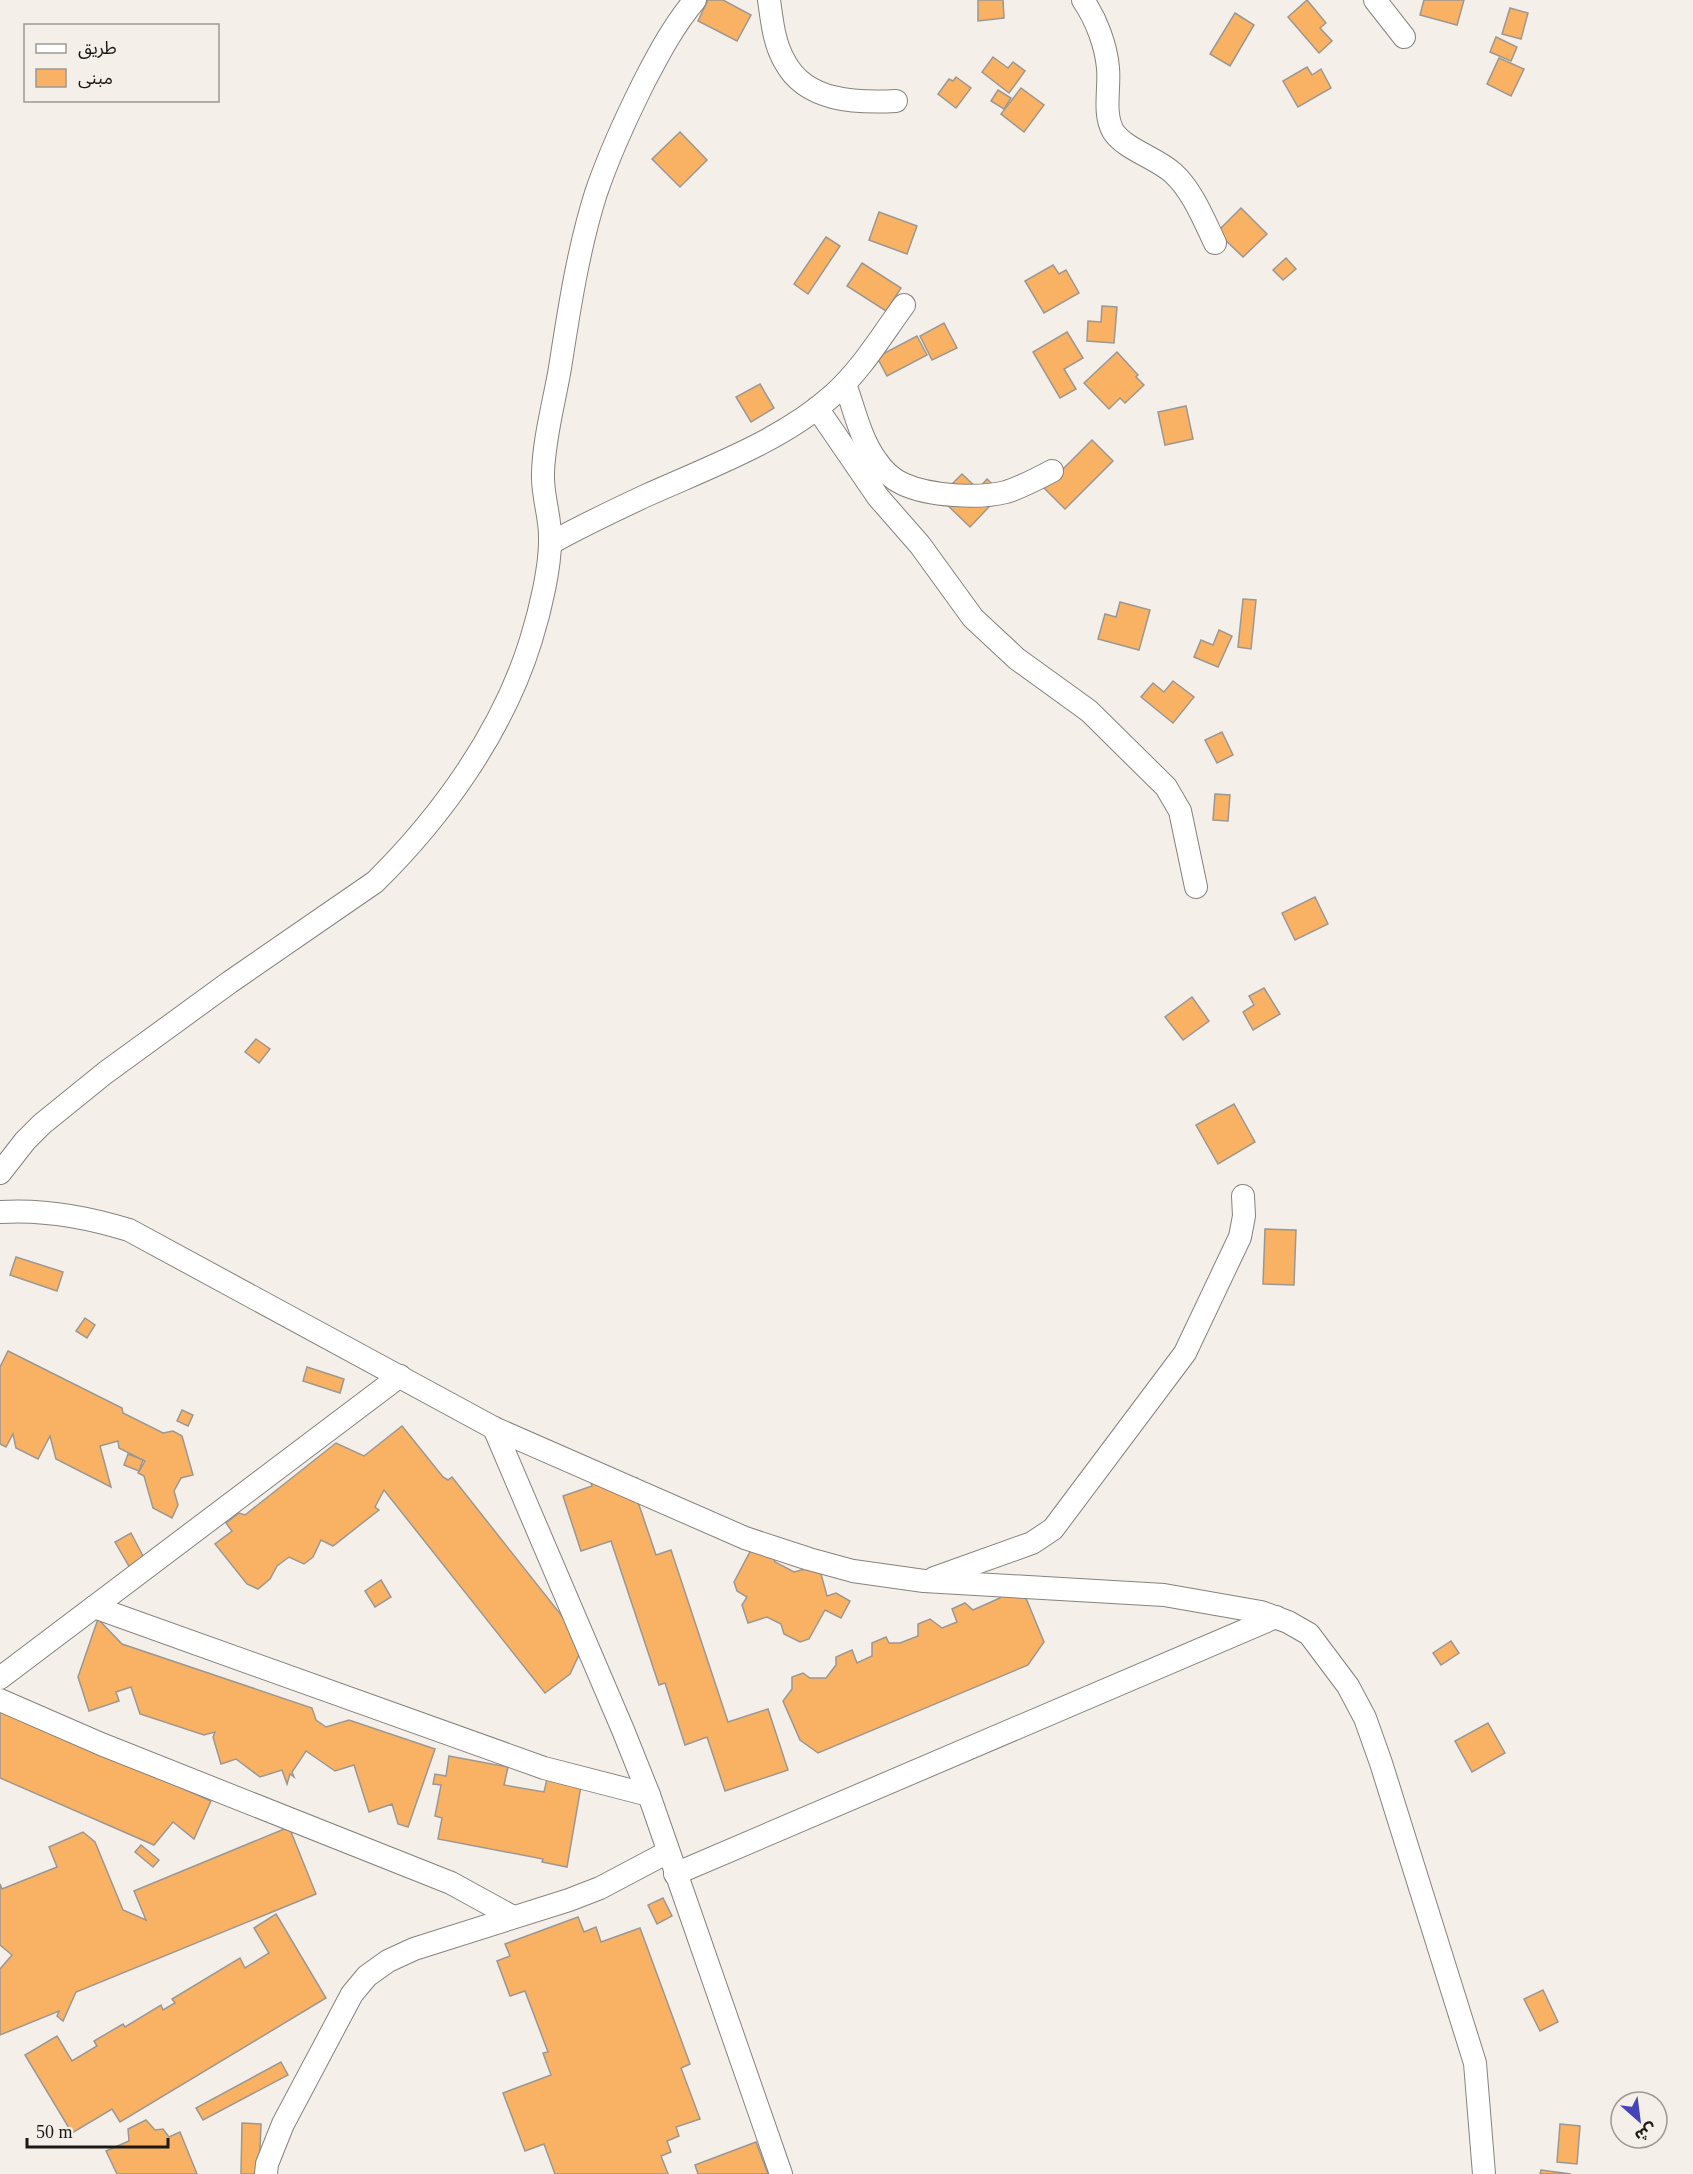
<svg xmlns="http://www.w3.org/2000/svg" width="1693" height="2174" viewBox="0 0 1693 2174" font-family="'Times New Roman','Noto Sans Arabic',serif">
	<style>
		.building { fill: #f9b263; stroke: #9d9792; stroke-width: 1.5 }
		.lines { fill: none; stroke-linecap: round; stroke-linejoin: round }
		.minor-casing { stroke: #87827d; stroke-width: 24 }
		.minor { stroke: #fff; stroke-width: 22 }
	</style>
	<rect width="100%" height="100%" fill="#f4efe9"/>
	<g class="building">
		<polygon points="708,0 723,0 751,15 737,41 698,21"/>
		<polygon points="978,0 1003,0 1004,18 978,21"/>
		<polygon points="1307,0 1326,23 1320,28 1332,41 1319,53 1288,17"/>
		<polygon points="1424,0 1464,0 1457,25 1420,15"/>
		<polygon points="1510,8 1528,13 1521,39 1502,34"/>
		<polygon points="1235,13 1254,25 1230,66 1210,54"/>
		<polygon points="1496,37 1517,47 1511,61 1490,52"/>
		<polygon points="993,57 1008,68 1013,62 1025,71 1009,93 982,72"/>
		<polygon points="1499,58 1524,69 1511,96 1487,84"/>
		<polygon points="1307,67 1312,75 1321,69 1331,88 1298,107 1283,81"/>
		<polygon points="956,77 971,88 956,108 938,94 949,79 953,81"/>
		<polygon points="1021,88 1044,105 1024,132 1001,114"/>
		<polygon points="998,90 1011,98 1004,109 991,101"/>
		<polygon points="680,132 707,160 680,187 652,159"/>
		<polygon points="1241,208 1267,234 1243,257 1217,232"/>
		<polygon points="879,212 917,226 907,254 869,240"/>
		<polygon points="826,237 840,246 808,294 794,284"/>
		<polygon points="1286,258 1296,269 1283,280 1273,270"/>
		<polygon points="862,263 901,288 886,311 847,286"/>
		<polygon points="1053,265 1059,274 1066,270 1079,293 1044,313 1025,281"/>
		<polygon points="1102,306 1117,307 1114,343 1087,341 1088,321 1101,322"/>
		<polygon points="944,323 957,348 932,360 920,336"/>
		<polygon points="1067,332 1083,358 1064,369 1076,389 1060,398 1033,352"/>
		<polygon points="917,336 927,355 887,376 877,357"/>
		<polygon points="1117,352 1138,375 1136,377 1144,385 1125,403 1120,398 1109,409 1084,383"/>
		<polygon points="760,384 774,408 751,422 736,397"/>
		<polygon points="1186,406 1193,439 1165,445 1158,412"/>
		<polygon points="1092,440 1113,461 1065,509 1044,488"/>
		<polygon points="962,474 978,489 987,479 1002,493 970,527 939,497"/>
		<polygon points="1243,599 1256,600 1251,649 1238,647"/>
		<polygon points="1120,602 1150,610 1139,650 1098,639 1105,614 1116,617"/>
		<polygon points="1219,630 1232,636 1218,667 1194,657 1201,640 1213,645"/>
		<polygon points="1173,681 1194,697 1173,723 1141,697 1153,683 1164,692"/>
		<polygon points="1222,732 1233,755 1217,763 1205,740"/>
		<polygon points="1215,794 1230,795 1228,821 1213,820"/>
		<polygon points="1315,897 1328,924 1295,940 1282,913"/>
		<polygon points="1264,988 1280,1014 1253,1030 1243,1012 1254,1005 1249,996"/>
		<polygon points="1192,997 1209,1021 1183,1040 1165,1017"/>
		<polygon points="256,1039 270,1049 259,1063 245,1052"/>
		<polygon points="1234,1104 1255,1142 1218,1164 1196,1125"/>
		<polygon points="1265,1229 1296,1230 1294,1285 1263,1284"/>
		<polygon points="16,1257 63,1272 57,1291 10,1275"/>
		<polygon points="85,1318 95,1325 87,1338 76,1331"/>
		<polygon points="8,1351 122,1408 123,1413 163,1433 173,1431 182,1436 193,1475 181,1478 174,1491 178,1505 172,1518 153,1508 144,1476 138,1473 145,1461 119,1448 118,1441 100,1446 111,1487 56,1459 50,1436 38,1459 16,1448 13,1434 6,1447 0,1444 0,1367"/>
		<polygon points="307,1367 344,1379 340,1393 303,1381"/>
		<polygon points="182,1410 193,1415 188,1426 177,1421"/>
		<polygon points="402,1426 443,1477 448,1480 452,1477 584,1644 570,1674 545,1693 384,1490 375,1507 379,1510 333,1546 321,1540 313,1557 304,1564 289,1557 277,1566 270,1579 258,1589 247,1584 215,1544 232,1531 226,1523 239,1513 245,1515 336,1443 364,1456"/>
		<polygon points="128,1454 143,1460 139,1471 124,1465"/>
		<polygon points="588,1475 613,1486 637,1478 645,1500 638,1502 656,1555 671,1550 728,1722 768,1709 788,1770 725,1791 707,1737 685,1745 665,1683 659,1685 611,1541 581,1551 563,1496 592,1486"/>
		<polygon points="131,1533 145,1560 130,1568 115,1542"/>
		<polygon points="770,1547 775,1562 794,1572 809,1568 821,1574 827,1596 836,1593 850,1601 841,1618 825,1610 809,1639 800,1642 784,1634 781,1624 767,1617 748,1623 742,1605 747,1597 737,1591 734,1582 752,1548"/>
		<polygon points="381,1580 391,1597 375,1607 365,1591"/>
		<polygon points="1000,1586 1023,1591 1044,1642 1028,1665 818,1753 800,1740 783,1701 792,1689 792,1677 803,1673 810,1678 826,1678 836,1665 836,1657 852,1650 857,1663 872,1656 872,1643 886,1637 889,1643 900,1643 918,1636 918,1624 930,1619 942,1628 957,1622 952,1609 965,1603 973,1610 1000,1598"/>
		<polygon points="98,1619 122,1644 312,1708 316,1720 326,1727 349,1720 435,1749 408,1827 398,1824 392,1804 369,1812 354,1765 335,1771 306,1751 292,1772 294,1777 290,1774 287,1784 282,1770 260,1777 236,1759 221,1764 213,1737 215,1732 204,1735 140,1714 131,1687 116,1692 119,1701 89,1711 78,1677"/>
		<polygon points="1451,1641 1459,1653 1441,1665 1433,1653"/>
		<polygon points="0,1708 211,1801 194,1839 173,1822 154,1845 0,1778"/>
		<polygon points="1488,1723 1505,1753 1472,1772 1455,1741"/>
		<polygon points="449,1756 508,1767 504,1785 544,1792 547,1779 581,1786 567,1867 542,1862 543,1859 438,1839 442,1818 435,1816 441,1785 433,1784 435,1774 446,1776"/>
		<polygon points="289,1827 316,1894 76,1992 63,2021 57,2016 59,2011 0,2035 0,1969 12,1955 0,1945 0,1884 2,1889 57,1867 49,1847 83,1832 95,1842 123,1910 146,1920 134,1891"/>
		<polygon points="141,1845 159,1860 153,1867 135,1852"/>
		<polygon points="663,1898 672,1916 657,1924 648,1905"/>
		<polygon points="276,1914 326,1998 120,2122 112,2109 72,2133 25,2055 57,2036 72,2061 97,2046 94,2041 123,2024 125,2027 161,2005 163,2010 175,2003 172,1999 240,1958 245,1968 269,1953 254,1928"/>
		<polygon points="578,1917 584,1932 596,1927 601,1942 640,1928 690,2064 681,2068 700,2119 676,2127 679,2136 667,2141 671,2152 661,2156 668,2174 555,2174 544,2144 525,2151 503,2093 551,2075 543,2053 548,2052 525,1991 510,1996 497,1961 510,1956 505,1944"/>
		<polygon points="1543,1990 1558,2022 1540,2031 1524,1999"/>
		<polygon points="281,2062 288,2075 203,2120 196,2108"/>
		<polygon points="146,2120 155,2130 163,2129 169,2137 180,2132 197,2174 117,2174 106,2151 129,2141 128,2129"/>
		<polygon points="242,2123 261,2124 259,2174 241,2174"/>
		<polygon points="1560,2124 1580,2126 1577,2164 1557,2162"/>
		<polygon points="756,2142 768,2174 698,2174 695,2165"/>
		<polygon points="1541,2170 1571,2174 1540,2174"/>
	</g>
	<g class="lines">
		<defs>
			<g id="minor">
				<path d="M769,0C772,21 774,44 785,62C806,102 857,103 896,101"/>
				<path d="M1083,0C1096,19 1106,45 1108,68C1110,88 1103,113 1113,131C1124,149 1157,158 1173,173C1192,190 1204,220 1215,243"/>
				<polyline points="1375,0 1404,37"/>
				<path d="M845,384C854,408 860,438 876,460C882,469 892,479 903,484C929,496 979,499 1006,492C1022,487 1037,479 1052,471"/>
				<polyline points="817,408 878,497 920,545 973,618 1017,659 1089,711 1166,787 1180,811 1196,887"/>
				<path d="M551,543C581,526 613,511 645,496C707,468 782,441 833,395C862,369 882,335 904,305"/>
				<path d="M0,1173L25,1141L42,1124L105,1073L230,982L375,882C442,816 503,731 531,640C540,611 551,566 550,536C550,515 542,495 543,473C544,438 554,403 560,368C569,310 578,250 596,193C609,155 626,118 644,82C659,53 674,25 695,0"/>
				<path d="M0,1212C44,1209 87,1217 129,1230L494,1428L745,1538L809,1559L853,1571L924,1581L1164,1595L1261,1612L1288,1622L1309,1634L1348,1686L1365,1718L1381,1763L1475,2063L1484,2174"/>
				<polyline points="494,1428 623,1730 649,1795 781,2174"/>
				<polyline points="934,1578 1032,1543 1053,1529 1185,1353 1240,1237 1244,1216 1243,1196"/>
				<polyline points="94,1607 544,1768 649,1795"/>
				<polyline points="0,1678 400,1376"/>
				<polyline points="0,1700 101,1744 451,1883 513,1917"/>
				<polyline points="675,1874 1276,1617"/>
				<polyline points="266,2174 267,2164 283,2124 352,1994 367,1976 388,1961 414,1949 569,1900 600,1888 668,1852"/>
			</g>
		</defs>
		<use href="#minor" class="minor-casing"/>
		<use href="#minor" class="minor"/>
	</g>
	<rect x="24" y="24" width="195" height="78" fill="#f4efe9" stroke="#9d9995" stroke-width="1.5"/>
	<rect x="36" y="44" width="30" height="9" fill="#ffffff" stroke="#9d9995" stroke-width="1.5"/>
	<text x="78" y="54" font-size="18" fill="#1b1917">طريق</text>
	<rect x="36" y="69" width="30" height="18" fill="#f9b263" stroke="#9d9995" stroke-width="1.5"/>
	<text x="78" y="84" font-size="18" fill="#1b1917">مبنى</text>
	<g transform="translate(1639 2120) rotate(152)"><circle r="28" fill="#f4efe9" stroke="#9d9995" stroke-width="1.5"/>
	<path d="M0-4.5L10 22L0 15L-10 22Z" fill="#4644b9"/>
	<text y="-9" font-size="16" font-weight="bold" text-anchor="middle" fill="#1b1917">ش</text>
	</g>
	<path d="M27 2138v9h141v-9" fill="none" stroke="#1b1917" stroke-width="3"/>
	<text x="36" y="2138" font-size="18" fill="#1b1917" stroke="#f4efe9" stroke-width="4.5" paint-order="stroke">50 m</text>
</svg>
